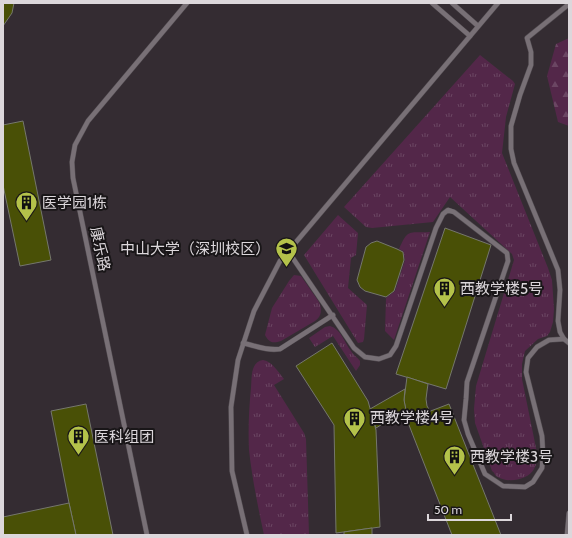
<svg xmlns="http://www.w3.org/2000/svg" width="572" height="538" viewBox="0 0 572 538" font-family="Cabin,'Noto Sans SC',sans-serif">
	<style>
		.grass { fill: url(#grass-tufts) }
		.forest { fill: url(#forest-firs) }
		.building { fill: #495006; stroke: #75776d }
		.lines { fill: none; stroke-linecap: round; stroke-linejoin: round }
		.service-casing { stroke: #514b50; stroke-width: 5.5 }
		.service { stroke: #787076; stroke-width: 4.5 }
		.labels { text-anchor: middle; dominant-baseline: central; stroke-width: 4; stroke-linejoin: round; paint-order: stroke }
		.poi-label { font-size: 15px; fill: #dcd7db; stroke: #191618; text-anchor: start }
		.street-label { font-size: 15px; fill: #dcd7db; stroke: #191618 }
	</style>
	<defs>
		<pattern id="grass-tufts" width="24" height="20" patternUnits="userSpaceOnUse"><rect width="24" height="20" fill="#532749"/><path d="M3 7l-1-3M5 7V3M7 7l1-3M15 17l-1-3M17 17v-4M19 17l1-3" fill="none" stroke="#6b4663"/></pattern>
		<pattern id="forest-firs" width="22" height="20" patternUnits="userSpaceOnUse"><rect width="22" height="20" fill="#532749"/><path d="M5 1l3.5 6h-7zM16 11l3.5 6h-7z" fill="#6b4663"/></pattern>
	</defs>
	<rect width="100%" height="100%" fill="#342c32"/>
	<g class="grass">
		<path d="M480,55L513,81L515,84L506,117L502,153L548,268L552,280L554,309L553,322L550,332L547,336L538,339L525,351L522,364V379L537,453C537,459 537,464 534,469C528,480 507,484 496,476C495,475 494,472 492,471L475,423L474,409L476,386L514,260L512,254L450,197L433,222L372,228L366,227L344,207Z"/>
		<polygon points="338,215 358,233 356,255 351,258 348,288 367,305 364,339 363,342 358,343 304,255"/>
		<path d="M430,232L394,340L385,331L386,298L395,291L405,260L403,251L399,249C408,228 409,233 430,232Z"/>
		<path d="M294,275L301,276L319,302C322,309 322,316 315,321L281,341C272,344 269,342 265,335L272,308L289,281Z"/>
		<path d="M330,326C341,329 344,342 351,351C353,355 357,357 360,361V365L356,371L333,336L315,347L309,338L325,327Z"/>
		<path d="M263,360C273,362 278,372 284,379L274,385L304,433L306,439L309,535H264C258,507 252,478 249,450C248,429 249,408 251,388C252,378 250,362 263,360Z"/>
	</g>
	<polygon class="forest" points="569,38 569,126 558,122 547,76 556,44"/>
	<g class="building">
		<polygon points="3,3 14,3 12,13 3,26"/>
		<polygon points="23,121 51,260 20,266 3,185 3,125"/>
		<polygon points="445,228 491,245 446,389 396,374"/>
		<polygon points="377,241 397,249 403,252 404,260 394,291 386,297 365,291 360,287 357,280 366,247 371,243"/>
		<polygon points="332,343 368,401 376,430 380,527 336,533 334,425 296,366"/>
		<polygon points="407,377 428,384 427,391 426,399 427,406 430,411 409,419 406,412 404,400"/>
		<polygon points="405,389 404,400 406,410 376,428 370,409"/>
		<polygon points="86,404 113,535 76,535 69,503 51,411"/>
		<polygon points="449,404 501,535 452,535 407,420"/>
		<polygon points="69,503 76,535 3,535 3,517"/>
		<polygon points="372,528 372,535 344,535 344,532"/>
	</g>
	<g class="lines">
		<defs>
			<g id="service">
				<polyline points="432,3 470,36"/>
				<polyline points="452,3 478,26"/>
				<polyline points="569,4 527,38 531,52 531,65 520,95 511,126 511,149 514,163 558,270 560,290 558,321 560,332 564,339 569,343"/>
				<polyline points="288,251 354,348 365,357 379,359 390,355 396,346 436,228 443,214 448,210 454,212 507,253 508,261 467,382 466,399 464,420 468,434 485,474 503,486 525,487 533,482 542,468 543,454 542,436 526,372 528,358 537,347 549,340 564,339"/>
				<path d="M243,343C256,346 267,351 280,349L333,315"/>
				<polyline points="147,535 73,178 72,162 75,145 88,121 187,3"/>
				<polyline points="247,535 232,471 231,407 238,360 254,311 280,261 498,3"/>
				<polyline points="567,535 569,513"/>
			</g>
		</defs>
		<use href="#service" class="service-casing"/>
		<use href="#service" class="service"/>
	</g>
	<defs>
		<symbol id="building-pin" viewBox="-11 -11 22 30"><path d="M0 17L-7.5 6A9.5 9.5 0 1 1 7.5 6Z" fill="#b4c24a" stroke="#191618"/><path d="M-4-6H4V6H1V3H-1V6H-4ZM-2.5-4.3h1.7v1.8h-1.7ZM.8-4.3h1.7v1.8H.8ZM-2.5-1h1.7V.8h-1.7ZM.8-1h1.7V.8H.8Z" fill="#111"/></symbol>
		<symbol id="university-pin" viewBox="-11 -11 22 30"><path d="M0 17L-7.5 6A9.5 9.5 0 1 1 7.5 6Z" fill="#b4c24a" stroke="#191618"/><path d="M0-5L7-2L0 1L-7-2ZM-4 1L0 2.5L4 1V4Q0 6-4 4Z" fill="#111"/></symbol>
	</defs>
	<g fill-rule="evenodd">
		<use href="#building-pin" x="14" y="190" width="25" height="34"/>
		<use href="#university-pin" x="274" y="236" width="25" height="34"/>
		<use href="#building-pin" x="432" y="276" width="25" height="34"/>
		<use href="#building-pin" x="342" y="406" width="25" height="34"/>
		<use href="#building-pin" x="66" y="424" width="25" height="34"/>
		<use href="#building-pin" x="442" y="444" width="25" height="34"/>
	</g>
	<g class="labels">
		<g class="poi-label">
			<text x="42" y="203">医学园1栋</text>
			<text x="270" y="249" text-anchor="end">中山大学（深圳校区）</text>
			<text x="460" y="289">西教学楼5号</text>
			<text x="370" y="418">西教学楼4号</text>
			<text x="94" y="437">医科组团</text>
			<text x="470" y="457">西教学楼3号</text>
		</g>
		<g class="street-label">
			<text transform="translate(100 249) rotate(78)">康乐路</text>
		</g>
	</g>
	<rect width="572" height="538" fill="none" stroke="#dcd7db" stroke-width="8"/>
	<path d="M428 514v6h83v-6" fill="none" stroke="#dcd7db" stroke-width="2"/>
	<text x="434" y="514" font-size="12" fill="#dcd7db" stroke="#191618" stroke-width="3" paint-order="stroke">50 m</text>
</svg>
